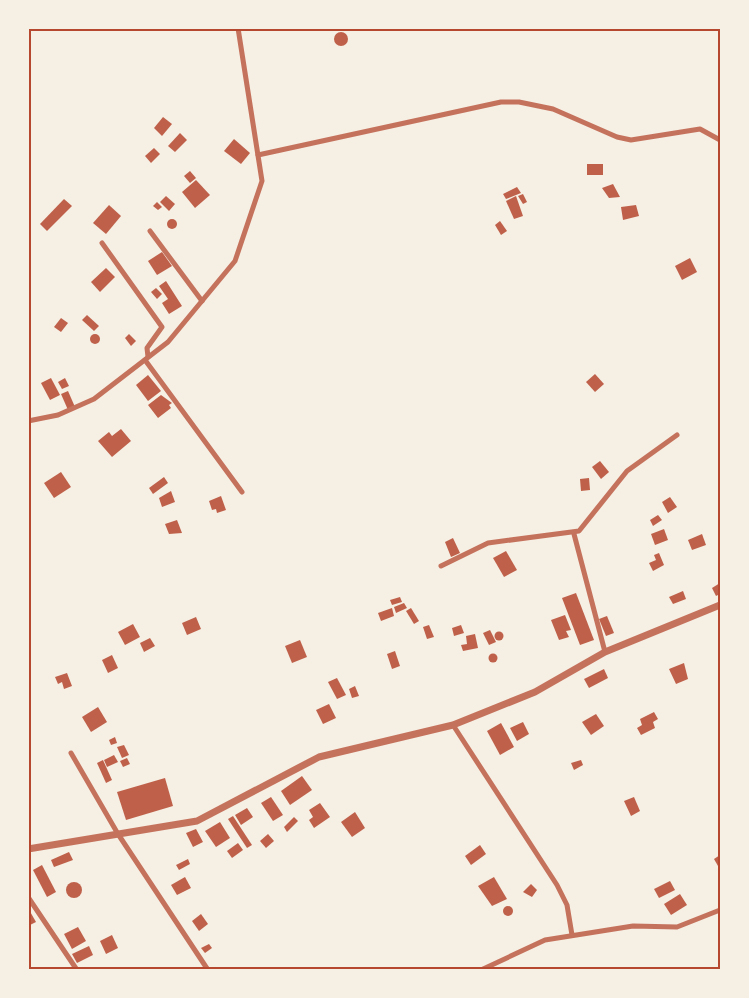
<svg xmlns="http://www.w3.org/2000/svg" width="749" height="998" viewBox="0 0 749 998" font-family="'Public Sans',sans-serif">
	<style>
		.building { fill: #bf614a }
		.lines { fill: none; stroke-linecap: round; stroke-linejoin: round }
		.minor { stroke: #c5725c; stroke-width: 5 }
		.tertiary { stroke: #c5725c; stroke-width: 7 }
		.neatline { fill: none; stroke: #b5482f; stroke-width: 2 }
	</style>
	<rect width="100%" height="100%" fill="#f6efe4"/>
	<g class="building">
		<circle cx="341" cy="39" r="7"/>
		<polygon points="163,117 172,124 162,136 154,128"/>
		<polygon points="180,133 187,140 175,152 168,146"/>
		<polygon points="234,139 250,153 241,164 224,151"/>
		<polygon points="154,148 160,154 151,163 145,156"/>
		<rect x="587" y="164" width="16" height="11"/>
		<polygon points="190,171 196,178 190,183 184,176"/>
		<polygon points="196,180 210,195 195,208 182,192"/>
		<polygon points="613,184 620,197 609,198 602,188"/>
		<polygon points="517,187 521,193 506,199 503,194"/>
		<polygon points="523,194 527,202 523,204 518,196"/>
		<polygon points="166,196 175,204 169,211 160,202"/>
		<polygon points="516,196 523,216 514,219 506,201"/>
		<polygon points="64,199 72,206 47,231 40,224"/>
		<polygon points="157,202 162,207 158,210 153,206"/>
		<polygon points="109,205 121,216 106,234 93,223"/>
		<polygon points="636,205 639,216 623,220 621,207"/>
		<circle cx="172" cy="224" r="5"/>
		<polygon points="500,221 507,231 501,235 495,225"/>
		<polygon points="162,252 172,266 157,275 148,261"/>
		<polygon points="690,258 697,272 682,280 675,266"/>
		<polygon points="106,268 115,277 100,292 91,282"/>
		<polygon points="166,281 182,306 169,314 162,303 168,299 159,286"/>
		<polygon points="156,288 162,294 157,299 151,292"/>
		<polygon points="87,315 99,326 94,331 82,320"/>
		<polygon points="61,318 68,323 61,332 54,327"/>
		<circle cx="95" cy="339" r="5"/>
		<polygon points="129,334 136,341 131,346 125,338"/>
		<polygon points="595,374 604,384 595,392 586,382"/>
		<polygon points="148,375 161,391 148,401 136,385"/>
		<polygon points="51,378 60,395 50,400 41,383"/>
		<polygon points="65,378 69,386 62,389 58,382"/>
		<polygon points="68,391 75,407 68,410 61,394"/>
		<polygon points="161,395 172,403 169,405 171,408 158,418 148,405"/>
		<polygon points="121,429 131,441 112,457 98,441 109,432 112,436"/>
		<polygon points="600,461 609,472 601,479 592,467"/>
		<polygon points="61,472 71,487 54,498 44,483"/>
		<polygon points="164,477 168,483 153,494 149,488"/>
		<polygon points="589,478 590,490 581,491 580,479"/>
		<polygon points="171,491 175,502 162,507 159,498"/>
		<polygon points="221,496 226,510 217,513 216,509 212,510 209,501"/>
		<polygon points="670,497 677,507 668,513 662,502"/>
		<polygon points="658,515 662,520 653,526 650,520"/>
		<polygon points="177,520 182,533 169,534 165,524"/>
		<polygon points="664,529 668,540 655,545 651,534"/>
		<polygon points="702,534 706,545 692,550 688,540"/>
		<polygon points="453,538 460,553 451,557 445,542"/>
		<polygon points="506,551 517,570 504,577 493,558"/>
		<polygon points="659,553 664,565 653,571 649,563 656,560 654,555"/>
		<polygon points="720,583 720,594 716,596 712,588"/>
		<polygon points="683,591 686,599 673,604 669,597"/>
		<polygon points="576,593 594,640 580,645 562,598"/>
		<polygon points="400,597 402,602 392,605 390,600"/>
		<polygon points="404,603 407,608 396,613 394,607"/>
		<polygon points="392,608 394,616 381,621 378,613"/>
		<polygon points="411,608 419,621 414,624 406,611"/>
		<polygon points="565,615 571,630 566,631 569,637 559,640 551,620"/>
		<polygon points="607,616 614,633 606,636 599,619"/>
		<polygon points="196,617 201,629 187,635 182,623"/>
		<polygon points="133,624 140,637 125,645 118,632"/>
		<polygon points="429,625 434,637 427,639 423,627"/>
		<polygon points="461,625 464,633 454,636 452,628"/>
		<polygon points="490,630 496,642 489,645 483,633"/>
		<circle cx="499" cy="636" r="4.5"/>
		<polygon points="475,634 478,648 463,651 461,645 467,644 466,636"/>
		<polygon points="150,638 155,646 144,652 140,643"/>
		<polygon points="300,640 307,657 292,663 285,646"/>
		<polygon points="395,651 400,666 392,669 387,654"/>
		<circle cx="493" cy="658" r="4.5"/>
		<polygon points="112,655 118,668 108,673 102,660"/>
		<polygon points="684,663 688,679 676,684 669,669"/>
		<polygon points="604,669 608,678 589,688 584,679"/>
		<polygon points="67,673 72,686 64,689 62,682 58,684 55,677"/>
		<polygon points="337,678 346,695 337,699 328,682"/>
		<polygon points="355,686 359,696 352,698 349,689"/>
		<polygon points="329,704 336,718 323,724 316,710"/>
		<polygon points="98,707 107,722 91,732 82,717"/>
		<polygon points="654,712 658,719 653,722 655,728 641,735 637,728 642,725 640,719"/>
		<polygon points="596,714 604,726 591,735 582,722"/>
		<polygon points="523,722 529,734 517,741 510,728"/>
		<polygon points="501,723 514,747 500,755 487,731"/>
		<polygon points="115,737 117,743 111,745 109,740"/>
		<polygon points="124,745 129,755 122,758 117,747"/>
		<polygon points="114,755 118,762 107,767 104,760"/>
		<polygon points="127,758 130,764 123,767 120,761"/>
		<polygon points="103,760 112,780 106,783 97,763"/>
		<polygon points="581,760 583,765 574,770 571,763"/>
		<polygon points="302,776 312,790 290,805 281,791"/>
		<polygon points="165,778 173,806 126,820 117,792"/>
		<polygon points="271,797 283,815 273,821 261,803"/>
		<polygon points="634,797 640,811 631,816 624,801"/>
		<polygon points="320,803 330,817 314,828 309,820 313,817 309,810"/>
		<polygon points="247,808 253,817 241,825 235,815"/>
		<polygon points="355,812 365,828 352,837 341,822"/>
		<polygon points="233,816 252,845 247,848 228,819"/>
		<polygon points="294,817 298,821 287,832 284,827"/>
		<polygon points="220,822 230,838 216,847 205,831"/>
		<polygon points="196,829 203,842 193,847 186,833"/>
		<polygon points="268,834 274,841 266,848 260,841"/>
		<polygon points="238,843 243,850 232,858 227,851"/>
		<polygon points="480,845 486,854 471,865 465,856"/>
		<polygon points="69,852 73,860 54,867 51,860"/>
		<polygon points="720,855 720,864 718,866 714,859"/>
		<polygon points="188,859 190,864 179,870 176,865"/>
		<polygon points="42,865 56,892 47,897 33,870"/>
		<polygon points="185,877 191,888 177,895 171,885"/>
		<polygon points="494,877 507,899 492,906 478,886"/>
		<polygon points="670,881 675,890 659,898 654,889"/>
		<circle cx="74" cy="890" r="8"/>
		<polygon points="531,884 537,890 532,897 523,892"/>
		<polygon points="680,894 687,905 671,915 664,904"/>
		<circle cx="508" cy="911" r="5"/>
		<polygon points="28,908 36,922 28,926"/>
		<polygon points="201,914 208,924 199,931 192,921"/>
		<polygon points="78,927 86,941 72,949 64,934"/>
		<polygon points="112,935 118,948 106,954 100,941"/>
		<polygon points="209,944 212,948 205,953 201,948"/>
		<polygon points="89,946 93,955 77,963 72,954"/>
	</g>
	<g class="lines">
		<g class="minor">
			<polyline points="258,155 501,102 519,102 553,109 617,137 631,140 700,129 720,140"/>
			<polyline points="150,231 202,301"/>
			<polyline points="102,243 162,327 147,348 148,357"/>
			<polyline points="145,360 242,492"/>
			<polyline points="28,421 58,415 94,399 168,342 235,261 262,181 238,28"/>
			<polyline points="574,534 605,652"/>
			<polyline points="441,566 488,543 579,531 627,471 677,435"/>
			<polyline points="453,725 557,885 567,905 572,935"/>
			<polyline points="71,753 118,834 208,970"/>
			<polyline points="28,897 77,970"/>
			<polyline points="481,970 545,940 633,926 677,927 720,910"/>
		</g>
		<polyline class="tertiary" points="28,849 197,821 319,757 453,725 535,692 605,652 720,605"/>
	</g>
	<rect width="749" height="998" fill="none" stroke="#f6efe4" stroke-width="60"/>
	<rect x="30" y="30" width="689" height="938" class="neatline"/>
</svg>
